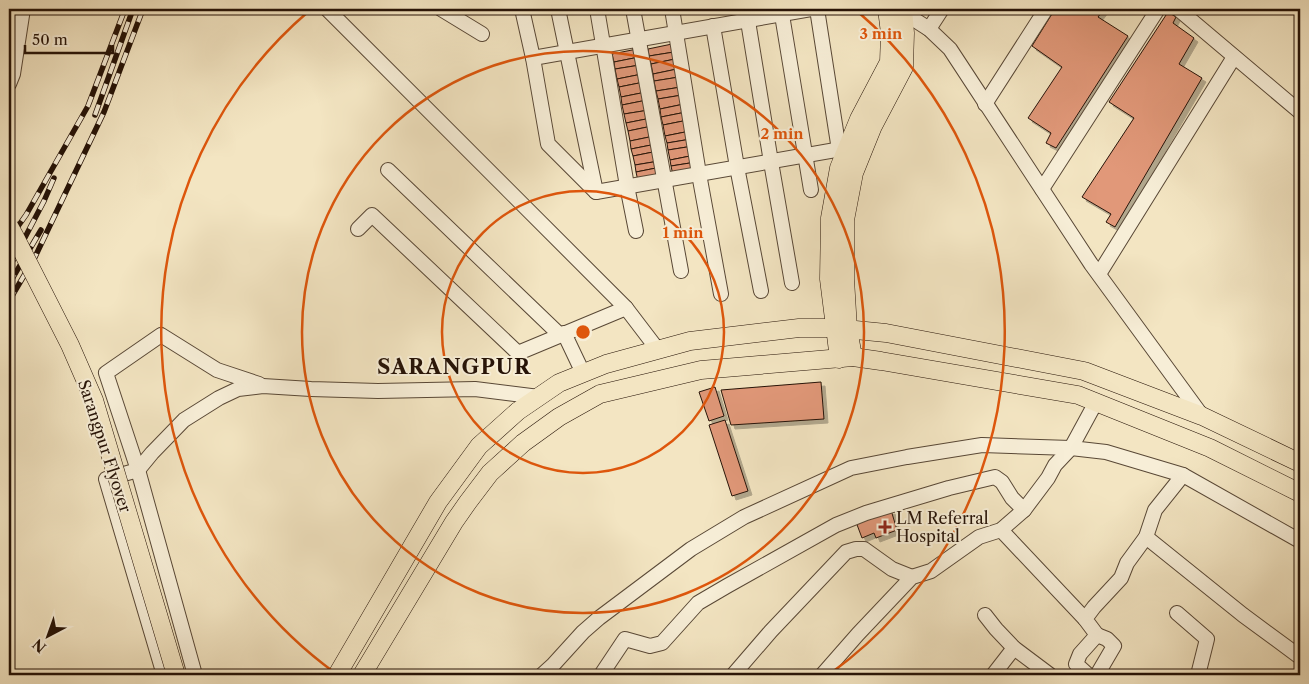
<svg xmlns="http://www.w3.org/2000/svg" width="1309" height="684" viewBox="0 0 1309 684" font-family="'Libre Caslon Text',serif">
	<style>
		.building { fill: #e19879; stroke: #261307; filter: url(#shadow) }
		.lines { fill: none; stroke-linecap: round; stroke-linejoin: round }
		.minor-casing { stroke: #594836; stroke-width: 16 }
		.major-casing { stroke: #261307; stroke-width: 19 }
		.minor { stroke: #f7eed7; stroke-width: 14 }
		.major { stroke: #f3e5c2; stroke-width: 18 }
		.rail-casing { stroke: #261307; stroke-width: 5.5 }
		.rail { stroke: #f7eed7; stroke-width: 4; stroke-dasharray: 11; stroke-linecap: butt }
		.major-bridge-casing { stroke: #261307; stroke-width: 19; stroke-linecap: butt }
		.major-bridge { stroke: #f3e5c2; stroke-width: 18 }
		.ring { fill: none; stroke: #de560c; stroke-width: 2.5 }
		.poi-dot { fill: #8f2418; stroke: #f7eed7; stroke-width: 2 }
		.labels { text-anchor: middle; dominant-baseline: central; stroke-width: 4; stroke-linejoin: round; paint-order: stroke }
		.street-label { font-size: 16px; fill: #261307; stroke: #f7eed7 }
		.poi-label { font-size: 16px; fill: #261307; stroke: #f7eed7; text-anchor: start }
		.district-label { font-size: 21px; font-weight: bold; letter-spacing: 1px; fill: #261307; stroke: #f7eed7 }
		.centre { fill: #de560c; stroke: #f7eed7; stroke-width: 2.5 }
		.ring-label { font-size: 15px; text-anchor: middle; font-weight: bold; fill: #de560c; stroke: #f7eed7; stroke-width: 4; stroke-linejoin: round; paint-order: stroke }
	</style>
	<defs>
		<filter id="shadow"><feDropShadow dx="4" dy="4" stdDeviation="0" flood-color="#0004"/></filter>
	</defs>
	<rect width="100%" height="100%" fill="#f3e5c2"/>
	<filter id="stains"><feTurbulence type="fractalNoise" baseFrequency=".004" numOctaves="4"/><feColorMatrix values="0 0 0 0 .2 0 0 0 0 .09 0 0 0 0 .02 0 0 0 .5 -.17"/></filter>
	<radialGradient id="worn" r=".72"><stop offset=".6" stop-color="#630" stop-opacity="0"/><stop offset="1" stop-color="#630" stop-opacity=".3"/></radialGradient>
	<g class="building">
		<polygon points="1055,9 1104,9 1098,17 1128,36 1056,148 1046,143 1051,133 1028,118 1062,67 1032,46"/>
		<polygon points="1168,12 1176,17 1173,23 1194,38 1179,64 1202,78 1115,227 1106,222 1111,214 1082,197 1134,118 1109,102"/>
		<polygon points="672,44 674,52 649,56 648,49"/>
		<polygon points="637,49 639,57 614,62 612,54"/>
		<polygon points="674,52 675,59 651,64 649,56"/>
		<polygon points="639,57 640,65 615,69 614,62"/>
		<polygon points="675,59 677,69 653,74 651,64"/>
		<polygon points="640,65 642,74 617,79 615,69"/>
		<polygon points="677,69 679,77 654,81 653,74"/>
		<polygon points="642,74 644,82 619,87 617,79"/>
		<polygon points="679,77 681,87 656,91 654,81"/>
		<polygon points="644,82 646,92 621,97 619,87"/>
		<polygon points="681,87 682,95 658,99 656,91"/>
		<polygon points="646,92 647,100 622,105 621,97"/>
		<polygon points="682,95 684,104 660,109 658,99"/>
		<polygon points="647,100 649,110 624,114 622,105"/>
		<polygon points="684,104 686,112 661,117 660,109"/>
		<polygon points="649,110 651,118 626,123 624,114"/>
		<polygon points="686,112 688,120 663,125 661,117"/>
		<polygon points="651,118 652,126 628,131 626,123"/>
		<polygon points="688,120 690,131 665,136 663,125"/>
		<polygon points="652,126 654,136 630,141 628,131"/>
		<polygon points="690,131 691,139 667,143 665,136"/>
		<polygon points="654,136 656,144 631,149 630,141"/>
		<polygon points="691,139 693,146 668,150 667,143"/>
		<polygon points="656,144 658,151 633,156 631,149"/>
		<polygon points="693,146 695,155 670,160 668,150"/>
		<polygon points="658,151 659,161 635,165 633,156"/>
		<polygon points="695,155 696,162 671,166 670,160"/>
		<polygon points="659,161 661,167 636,172 635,165"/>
		<polygon points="696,162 698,170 673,175 671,166"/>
		<polygon points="661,167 662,176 638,181 636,172"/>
		<polygon points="821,382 824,419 731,425 721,390"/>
		<polygon points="715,387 724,416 709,421 699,392"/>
		<polygon points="725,420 748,491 732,496 709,425"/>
		<polygon points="891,510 897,530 876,538 874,533 862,538 856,522"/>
	</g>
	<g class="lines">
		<defs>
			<g id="minor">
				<polyline points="327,9 626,308 658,350"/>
				<polyline points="441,9 482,34"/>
				<polyline points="522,9 533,58 548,144 596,192 847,148"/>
				<polyline points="558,9 596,192"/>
				<polyline points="597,9 627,186 636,231"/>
				<polyline points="633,9 681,271"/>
				<polyline points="672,9 699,174 721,294"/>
				<polyline points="746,9 771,162 792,283"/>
				<polyline points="781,9 811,190"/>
				<polyline points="817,9 839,150"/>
				<polyline points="1178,9 1300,112"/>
				<polyline points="895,20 915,20 929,29 950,49 1091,264 1202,416"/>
				<polyline points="713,26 737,167 761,291"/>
				<polyline points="929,29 942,9"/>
				<polyline points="533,58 811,9"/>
				<polyline points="9,84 13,74 23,9"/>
				<polyline points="985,104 1046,9"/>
				<polyline points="388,170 560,335"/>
				<polyline points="1042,189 1158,9"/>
				<polyline points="358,229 372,215 518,353 626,308"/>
				<polyline points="1099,274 1234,57"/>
				<polyline points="564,333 583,373"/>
				<polyline points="1001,530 1085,619"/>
				<polyline points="1146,537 1243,615 1300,657"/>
				<polyline points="1177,613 1207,639 1198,675"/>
				<polyline points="985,615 996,629 1014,648 1050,675"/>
				<polyline points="1097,635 1107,639 1114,646 1097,675"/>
				<polyline points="164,675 106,479 138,470 152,453 184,420 219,398 238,389 263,386 311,389 378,391 475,389 539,397"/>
				<polyline points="195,675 138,470 106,373 161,335 217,370 259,384"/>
				<polyline points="542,675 553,665 583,632 599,618 691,549 744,517 851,468 907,457 982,445 1071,448 1106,452 1183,475 1300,541"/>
				<polyline points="601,675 625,639 650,646 662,643 698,603 727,586 836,525 866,513 949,488 995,477 1002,482 1012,498 1024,510"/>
				<polyline points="733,675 771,631 846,552 856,549 864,549 892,569 912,577"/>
				<polyline points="822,675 858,634 912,577 931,571 979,537 1001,530 1024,510 1048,478 1055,465 1071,448 1096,402"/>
				<polyline points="993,675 1014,648"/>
				<polyline points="1088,675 1076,664 1080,654 1097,635 1085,619 1094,607 1121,578 1127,563 1146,537 1155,510 1183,475"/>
			</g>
			<g id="major">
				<polyline points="853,357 848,329 845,279 845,220 854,173 873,126 904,67 905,33 903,9"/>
				<polyline points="839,359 829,279 830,218 839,168 859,119 889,62 890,33 887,9"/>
				<polyline points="337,675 438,502 479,446 518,411 559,383 606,364 690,341 799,328 835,328 886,333 1084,371 1202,416 1300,463"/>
				<polyline points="362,675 454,522 468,502 490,473 523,443 559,417 600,394 701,370 853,357 881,361 1078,395 1210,448 1300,493"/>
			</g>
		</defs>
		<use href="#minor" class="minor-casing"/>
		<use href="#major" class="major-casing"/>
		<use href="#minor" class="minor"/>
		<use href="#major" class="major"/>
		<defs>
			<g id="rail">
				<polyline points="95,115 133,9"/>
				<polyline points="9,239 26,215 88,106 125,9"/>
				<polyline points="9,268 44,201 54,178"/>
				<polyline points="9,284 41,230"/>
				<polyline points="9,301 35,257 104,112 143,9"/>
			</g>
		</defs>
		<use href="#rail" class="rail-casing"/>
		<use href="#rail" class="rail"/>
		<defs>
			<polyline id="major-bridge" points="9,226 14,235 70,345 94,400 176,675"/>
		</defs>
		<use href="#major-bridge" class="major-bridge-casing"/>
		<use href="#major-bridge" class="major-bridge"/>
	</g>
	<g class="ring">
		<circle cx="583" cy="332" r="141"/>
		<circle cx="583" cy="332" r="281"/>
		<path d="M335 673A422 422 0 0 1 309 11M857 11A422 422 0 0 1 831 673"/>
	</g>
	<path class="poi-dot" d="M882.5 519.5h5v5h5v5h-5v5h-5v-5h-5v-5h5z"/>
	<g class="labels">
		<g class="street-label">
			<text transform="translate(105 446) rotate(72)">Sarangpur Flyover</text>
		</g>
		<g class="poi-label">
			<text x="896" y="518">LM Referral<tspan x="896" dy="18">Hospital</tspan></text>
		</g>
		<g class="district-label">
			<text x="454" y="366">SARANGPUR</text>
		</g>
	</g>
	<circle cx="583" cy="332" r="8" class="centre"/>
	<g class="ring-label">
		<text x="881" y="39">3 min</text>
		<text x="782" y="139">2 min</text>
		<text x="683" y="238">1 min</text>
	</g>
	<rect width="1309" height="684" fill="none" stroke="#f3e5c2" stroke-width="30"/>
	<rect x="10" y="10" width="1289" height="664" fill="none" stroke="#261307" stroke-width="2.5"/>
	<rect x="15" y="15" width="1279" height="654" fill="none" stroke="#261307"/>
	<g transform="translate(48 636) rotate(221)" stroke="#f7eed7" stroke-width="4" paint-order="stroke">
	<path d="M0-4L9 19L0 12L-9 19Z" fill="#261307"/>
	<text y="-8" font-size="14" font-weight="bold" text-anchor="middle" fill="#261307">N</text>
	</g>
	<path d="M25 45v8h88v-8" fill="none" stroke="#261307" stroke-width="2.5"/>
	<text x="32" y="45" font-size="15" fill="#261307" stroke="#f7eed7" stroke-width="4" paint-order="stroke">50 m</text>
	<rect width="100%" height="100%" filter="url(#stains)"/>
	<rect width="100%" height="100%" fill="url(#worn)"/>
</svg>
